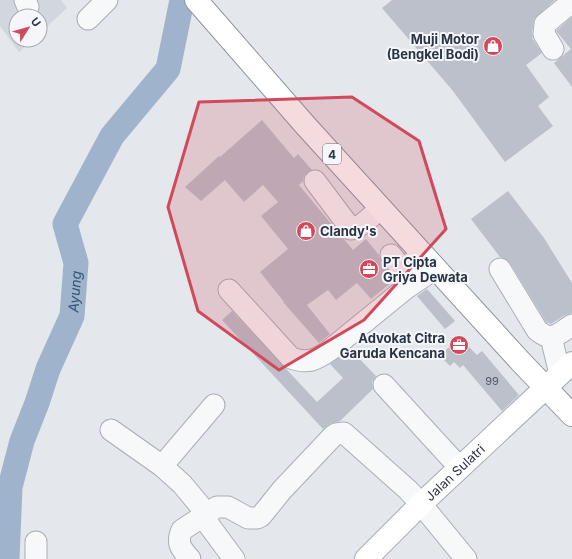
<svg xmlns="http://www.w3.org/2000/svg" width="572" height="559" viewBox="0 0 572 559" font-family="Inter,sans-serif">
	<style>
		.built { fill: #d2d6de }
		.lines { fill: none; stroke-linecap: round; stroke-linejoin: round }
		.river { stroke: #9fb4cc; stroke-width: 25 }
		.building { fill: #bbc0ca }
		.minor-casing { stroke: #a9aeb7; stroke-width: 23 }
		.major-casing { stroke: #a3abb8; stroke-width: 24 }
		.highway-casing { stroke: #8b94a3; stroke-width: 24 }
		.minor { stroke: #f7f8fa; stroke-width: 21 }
		.major { stroke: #fff; stroke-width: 22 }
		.highway { stroke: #fff; stroke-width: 22 }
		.marked { fill: #d1495b; fill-opacity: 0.2; stroke: #d1495b; stroke-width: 3; stroke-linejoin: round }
		.labels { text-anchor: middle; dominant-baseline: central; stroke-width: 4; stroke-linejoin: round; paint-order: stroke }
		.number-label { font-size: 11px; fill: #4f5766 }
		.shield { fill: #f4f6f9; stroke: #676e7b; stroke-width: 1 }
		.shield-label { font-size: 12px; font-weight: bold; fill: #2b3445 }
		.poi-label { font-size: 13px; font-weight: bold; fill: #2b3445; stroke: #f4f6f9; text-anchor: end }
		.street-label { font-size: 13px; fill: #2b3445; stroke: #f4f6f9 }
		.water-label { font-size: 14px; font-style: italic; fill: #34527a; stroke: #f4f6f9 }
	</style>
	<rect width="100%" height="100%" fill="#e4e7ec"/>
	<polygon class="built" points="0,0 61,0 67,8 40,33 40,16 16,16 16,40 32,40 19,52 0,26"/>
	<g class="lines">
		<path class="river" id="s1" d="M7,559L10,487L22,441L37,403L48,369L72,316L76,263L65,224L112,136L168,69L182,0"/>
	</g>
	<g class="building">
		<polygon points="392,0 555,0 534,19 532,33 533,37 532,38 542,53 526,65 549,97 538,106 553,126 505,162 453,91 382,8"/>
		<polygon points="572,17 572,87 554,63 571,49 556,31"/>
		<polygon points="262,120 294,158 298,154 312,170 308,172 304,176 303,181 299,185 353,250 366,239 379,255 381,262 390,274 397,278 371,299 357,283 336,300 328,290 307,305 330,334 319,343 283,302 284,302 260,272 288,249 261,216 278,202 263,185 244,202 225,180 201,201 185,187 219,156 220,157"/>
		<polygon points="508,191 544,238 572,283 572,313 565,315 551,324 546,322 510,263 506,259 500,257 471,219"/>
		<polygon points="427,289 455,321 445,329 417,296"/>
		<polygon points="232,311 317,402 343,378 330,364 350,349 376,376 372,382 373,389 340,421 330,424 323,429 222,320"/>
		<polygon points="459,337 477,355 482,351 519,395 502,411 463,365 460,368 454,362 450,366 440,356"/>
	</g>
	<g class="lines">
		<defs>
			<g id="minor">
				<polyline points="25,0 28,7"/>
				<polyline points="88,19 107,0"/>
				<polyline points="553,49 544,34 545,24 572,2"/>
				<path d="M315,181L351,229C359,229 374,214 381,208"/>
				<path d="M391,255L400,267C410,268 416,259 422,253"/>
				<path d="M500,269L537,330C552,343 558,334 572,325"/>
				<path d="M229,290L291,358C308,364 316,360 330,350L405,289L436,268"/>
				<polyline points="551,337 560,374"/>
				<polyline points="384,385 460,468"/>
				<polyline points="111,430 162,466 182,484 207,514"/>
				<polyline points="162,466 214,405"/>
				<polyline points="203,517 234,559"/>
				<polyline points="36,559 36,542"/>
				<path d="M190,559C181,549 176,543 182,530L217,507H228L248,518H257L261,516L282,490L333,436L336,434L344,433L408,490L421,504L466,559"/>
			</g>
			<g id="major">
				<path id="s2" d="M366,559L421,504L572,363"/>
			</g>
			<polyline id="highway" points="196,0 306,126 521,362 572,415"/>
		</defs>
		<use href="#minor" class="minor-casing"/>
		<use href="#major" class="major-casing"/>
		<use href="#highway" class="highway-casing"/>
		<use href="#minor" class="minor"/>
		<use href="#major" class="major"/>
		<use href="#highway" class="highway"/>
	</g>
	<path class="marked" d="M352,97L419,141L446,229L364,320L279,370L198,311L168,207L199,102Z"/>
	<defs>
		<symbol id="shop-disc" viewBox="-11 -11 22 22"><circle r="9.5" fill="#d1495b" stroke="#f4f6f9"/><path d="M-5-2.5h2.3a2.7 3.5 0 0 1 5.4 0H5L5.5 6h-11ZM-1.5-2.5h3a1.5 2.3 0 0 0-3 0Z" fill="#fff"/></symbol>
		<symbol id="office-disc" viewBox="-11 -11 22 22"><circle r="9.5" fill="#d1495b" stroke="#f4f6f9"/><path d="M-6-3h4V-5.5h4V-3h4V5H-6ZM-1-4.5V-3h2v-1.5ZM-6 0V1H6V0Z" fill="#fff"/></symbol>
	</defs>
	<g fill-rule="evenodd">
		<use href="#shop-disc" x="482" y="35" width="22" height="22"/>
		<use href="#shop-disc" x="295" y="220" width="22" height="22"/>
		<use href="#office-disc" x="358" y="258" width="22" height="22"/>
		<use href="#office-disc" x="448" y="334" width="22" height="22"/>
	</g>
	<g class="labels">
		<g class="number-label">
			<text x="492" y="381">99</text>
		</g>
		<rect class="shield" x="323" y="144" width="18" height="20" rx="3"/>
		<g class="shield-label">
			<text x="332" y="154">4</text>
		</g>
		<g class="poi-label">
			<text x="479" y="39">Muji Motor<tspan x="479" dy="15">(Bengkel Bodi)</tspan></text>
			<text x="320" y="231" text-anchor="start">Clandy's</text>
			<text x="383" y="262" text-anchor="start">PT Cipta<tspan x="383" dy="15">Griya Dewata</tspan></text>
			<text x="445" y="338">Advokat Citra<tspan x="445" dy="15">Garuda Kencana</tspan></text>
		</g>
		<g class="street-label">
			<text stroke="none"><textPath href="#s2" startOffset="124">Jalan Sulatri</textPath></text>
		</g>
		<g class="water-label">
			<text stroke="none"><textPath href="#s1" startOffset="279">Ayung</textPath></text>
		</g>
	</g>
	<g transform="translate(28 28) rotate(53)"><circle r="19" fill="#f4f6f9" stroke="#a4a8b1"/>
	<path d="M0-3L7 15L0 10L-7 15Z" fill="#d1495b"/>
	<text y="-6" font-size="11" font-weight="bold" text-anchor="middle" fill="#2b3445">U</text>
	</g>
</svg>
